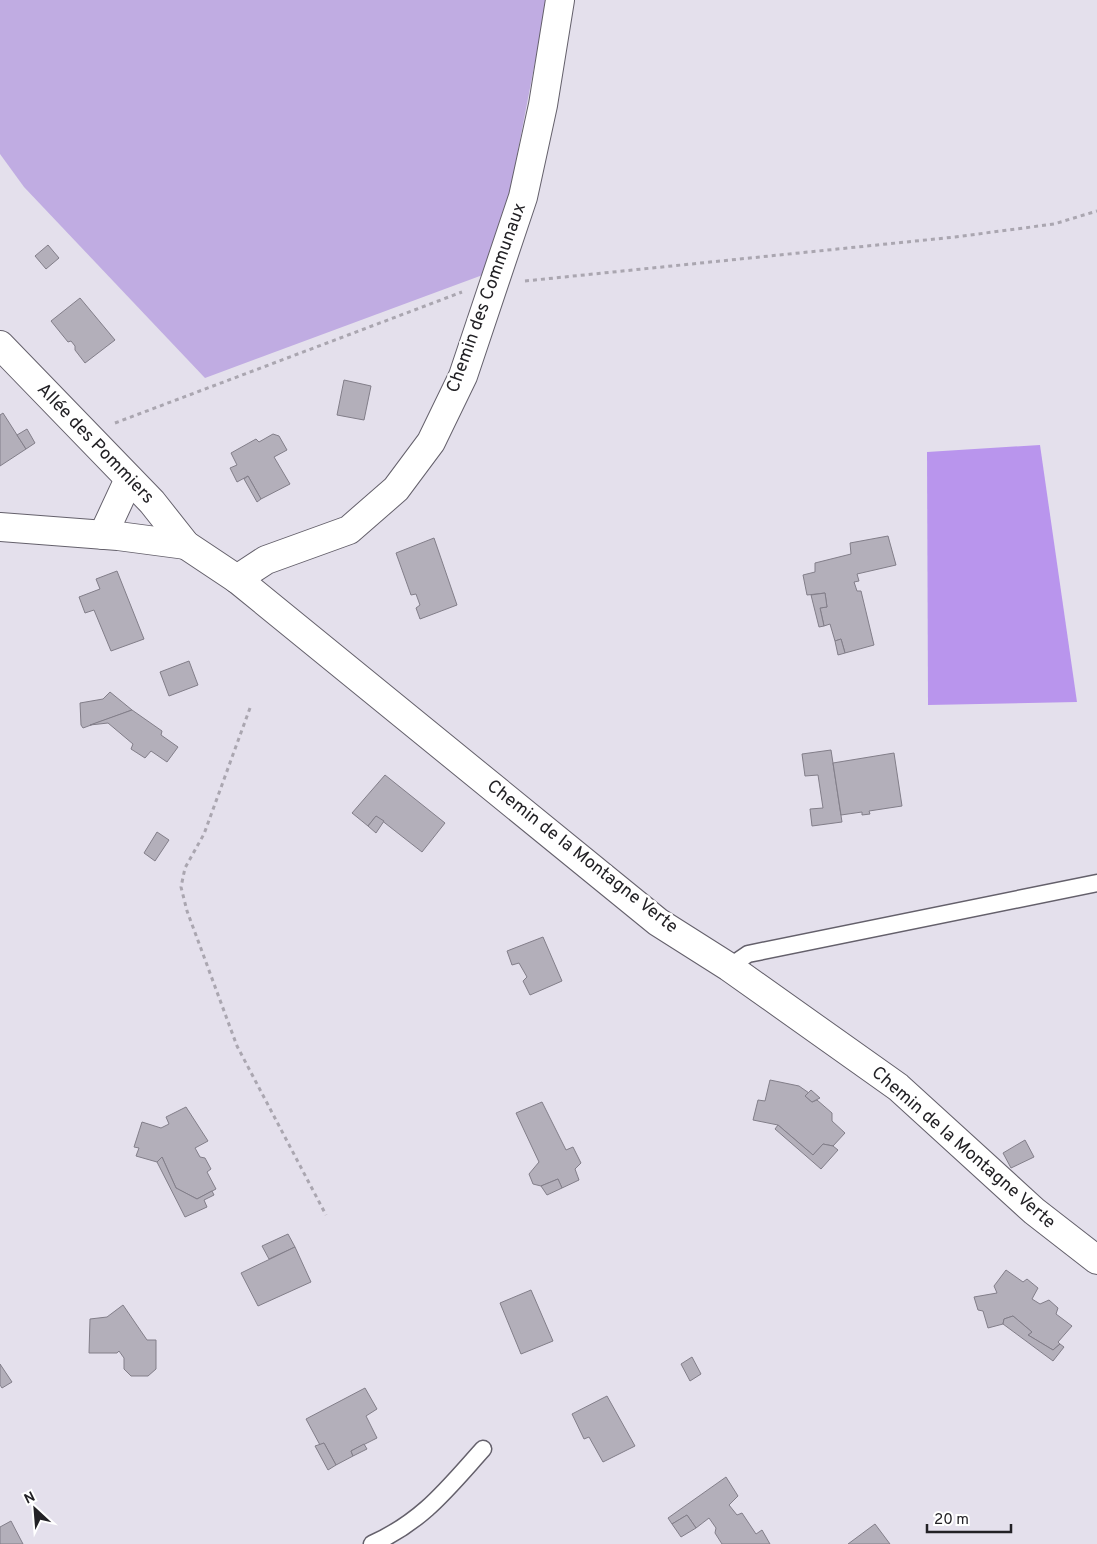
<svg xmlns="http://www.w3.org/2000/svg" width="1097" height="1544" viewBox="0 0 1097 1544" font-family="Overpass,sans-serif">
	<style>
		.green { fill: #c0ace2 }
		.forest { fill: #b995ed }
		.building { fill: #b3afba; stroke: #827e89 }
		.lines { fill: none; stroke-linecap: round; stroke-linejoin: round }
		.lane-casing { stroke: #64606b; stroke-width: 19 }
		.street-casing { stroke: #64606b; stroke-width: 30 }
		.path { stroke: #aaa6b0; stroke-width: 3; stroke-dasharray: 4 4; stroke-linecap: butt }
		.lane { stroke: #fff; stroke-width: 16 }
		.street { stroke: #fff; stroke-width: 28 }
		.labels { text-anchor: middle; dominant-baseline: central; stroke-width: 5; stroke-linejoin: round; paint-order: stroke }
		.street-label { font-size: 18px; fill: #222125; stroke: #fff }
	</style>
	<rect width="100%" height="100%" fill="#e4e0ec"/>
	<polygon class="green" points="0,0 547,0 502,233 488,273 205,378 24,187 0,154"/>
	<polygon class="forest" points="1040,445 1077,702 928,705 927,452"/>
	<g class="building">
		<polygon points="48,245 59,258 46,269 35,256"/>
		<polygon points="80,298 115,340 85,363 75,350 75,346 71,341 68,342 51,321"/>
		<polygon points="344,380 371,386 364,420 337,415"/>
		<polygon points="3,413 26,449 0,466 0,415"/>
		<polygon points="27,429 35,443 26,449 17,435"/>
		<polygon points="273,434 279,436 287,450 274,457 290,484 261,499 248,476 237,482 230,468 237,465 231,453 256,439 259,442"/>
		<polygon points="248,476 261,499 257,502 244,479"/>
		<polygon points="888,536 896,565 857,574 859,581 854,582 857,591 861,591 874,645 845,653 841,639 835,641 830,624 824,626 820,608 827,607 825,593 807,595 803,575 815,572 815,563 851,554 850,543"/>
		<polygon points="434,538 457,605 420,619 416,608 420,605 416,594 411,595 396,553"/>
		<polygon points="117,571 144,639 111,651 94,610 85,613 79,597 100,589 96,579"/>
		<polygon points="825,593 827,607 820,608 824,626 819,627 811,595"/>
		<polygon points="841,639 845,653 838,655 835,641"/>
		<polygon points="189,661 198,685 169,696 160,672"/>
		<polygon points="110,692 132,710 83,728 81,725 80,703 103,699"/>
		<polygon points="132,710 162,731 161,735 178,747 167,762 151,751 145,758 131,749 133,744 108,723 90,725"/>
		<polygon points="831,750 842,822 812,826 810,809 823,808 818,775 805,776 802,754"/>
		<polygon points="894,753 902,806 869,811 870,814 862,815 862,812 841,815 833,763"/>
		<polygon points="385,775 445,823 422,852 376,816 368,826 352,813"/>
		<polygon points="376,816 384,821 376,833 368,826"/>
		<polygon points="157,832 169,840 155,861 144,853"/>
		<polygon points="543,937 562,981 530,995 523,981 527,977 519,963 512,965 507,951"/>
		<polygon points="770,1080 799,1086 809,1093 805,1096 812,1102 817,1100 832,1113 832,1121 845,1133 833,1146 823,1144 813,1155 778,1125 753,1120 758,1100 765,1101"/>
		<polygon points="811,1090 820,1098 812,1102 805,1096"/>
		<polygon points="542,1102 566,1150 573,1147 581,1163 575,1169 579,1180 562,1188 558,1179 541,1186 533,1184 529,1174 539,1162 516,1113"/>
		<polygon points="186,1107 208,1141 195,1148 200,1157 205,1158 211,1169 207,1172 216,1189 197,1199 176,1188 162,1157 157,1162 136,1156 139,1148 134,1147 142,1122 161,1128 169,1124 166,1117"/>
		<polygon points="778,1125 813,1155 823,1144 833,1146 838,1150 821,1169 775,1129"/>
		<polygon points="1025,1140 1034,1157 1011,1168 1003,1153"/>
		<polygon points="162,1157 176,1188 197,1199 212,1191 214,1195 204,1200 207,1207 185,1217 157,1162"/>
		<polygon points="558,1179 562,1188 547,1195 541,1186"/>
		<polygon points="288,1234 295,1247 269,1259 262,1246"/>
		<polygon points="295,1247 311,1282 258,1306 241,1273"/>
		<polygon points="1006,1270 1023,1282 1027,1279 1038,1288 1032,1299 1040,1304 1049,1300 1058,1308 1056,1314 1072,1326 1058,1342 1060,1344 1053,1350 1028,1335 1032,1332 1013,1316 1004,1319 1003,1324 988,1328 983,1311 978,1310 974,1297 997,1293 994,1286"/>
		<polygon points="531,1290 553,1341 521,1354 500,1303"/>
		<polygon points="123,1305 147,1340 156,1340 156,1369 148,1376 131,1376 124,1369 124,1358 119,1351 117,1353 89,1353 90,1319 107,1317"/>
		<polygon points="1013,1316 1032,1332 1028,1335 1053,1350 1060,1344 1064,1347 1053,1361 1003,1324 1004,1319"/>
		<polygon points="692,1357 701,1374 690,1381 681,1364"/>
		<polygon points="0,1364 12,1382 2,1388 0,1385"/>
		<polygon points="365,1388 377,1409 366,1416 377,1438 351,1451 353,1456 336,1465 324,1443 320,1445 306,1419"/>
		<polygon points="607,1396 635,1446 603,1462 589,1437 584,1439 572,1414"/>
		<polygon points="324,1443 336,1465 328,1470 315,1446"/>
		<polygon points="364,1444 367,1449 353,1456 351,1451"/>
		<polygon points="726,1477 738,1496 729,1505 737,1515 742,1513 756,1534 762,1530 770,1544 722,1544 715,1533 716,1528 709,1518 696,1528 687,1515 672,1524 668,1518"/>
		<polygon points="687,1515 696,1528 681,1537 672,1524"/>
		<polygon points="11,1521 23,1544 0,1544 0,1527"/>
		<polygon points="875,1524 890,1544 848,1544"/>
	</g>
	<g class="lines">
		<defs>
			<g id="lane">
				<polyline points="729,967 748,954 1097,883"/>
				<path d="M372,1544C423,1521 447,1489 483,1449"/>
			</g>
			<g id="street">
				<polyline points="0,345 152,502 186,545 237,579 658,922 729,967 898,1087 1034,1211 1097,1260"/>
				<polyline points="0,527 118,536 186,545"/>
				<polyline points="103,535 129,479"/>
				<polyline points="237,579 266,560 349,530 396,489 431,442 463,376 523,197 543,105 560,0"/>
			</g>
		</defs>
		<use href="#lane" class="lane-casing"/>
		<use href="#street" class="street-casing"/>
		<g class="path">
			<polyline points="525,281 955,237 1054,224 1097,211"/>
			<polyline points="115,423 462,292"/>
			<polyline points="250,708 204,834 185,868 181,887 187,911 237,1046 326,1215"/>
		</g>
		<use href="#lane" class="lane"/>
		<use href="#street" class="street"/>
	</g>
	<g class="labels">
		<g class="street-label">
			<text transform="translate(487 298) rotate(-70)">Chemin des Communaux</text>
			<text transform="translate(95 444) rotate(46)">Allée des Pommiers</text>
			<text transform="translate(582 857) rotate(38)">Chemin de la Montagne Verte</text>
			<text transform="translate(963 1148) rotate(41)">Chemin de la Montagne Verte</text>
		</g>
	</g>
	<g transform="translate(35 1509) rotate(334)" stroke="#ffffff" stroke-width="4" paint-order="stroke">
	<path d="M0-4L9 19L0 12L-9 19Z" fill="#222125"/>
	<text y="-8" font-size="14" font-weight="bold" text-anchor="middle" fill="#222125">N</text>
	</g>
	<path d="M927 1524v8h84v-8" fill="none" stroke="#222125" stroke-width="2.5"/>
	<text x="934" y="1524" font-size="15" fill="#222125" stroke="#ffffff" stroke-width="4" paint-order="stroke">20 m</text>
</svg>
